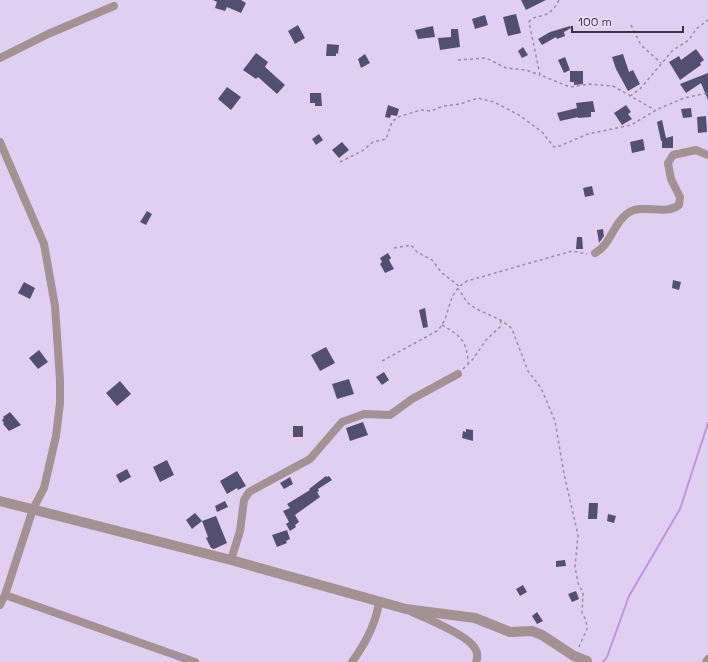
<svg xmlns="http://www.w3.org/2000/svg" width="708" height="662" viewBox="0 0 708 662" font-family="'Space Grotesk',sans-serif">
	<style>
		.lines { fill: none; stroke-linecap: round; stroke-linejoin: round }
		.stream { stroke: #bd94dd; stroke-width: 2 }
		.building { fill: #53506f }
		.path { stroke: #998ba5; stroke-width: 1.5; stroke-dasharray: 3 3; stroke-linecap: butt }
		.minor { stroke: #a39193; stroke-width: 8 }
		.tertiary { stroke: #a39193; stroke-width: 10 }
	</style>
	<rect width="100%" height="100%" fill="#e1cff1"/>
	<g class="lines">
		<polyline class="stream" points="603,662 607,657 629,596 680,509 708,423"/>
	</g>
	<g class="building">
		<polygon points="213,0 241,0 246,3 241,13 227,7 225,11 215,8 217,2"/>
		<polygon points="521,0 546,0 526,10"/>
		<polygon points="516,14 521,33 508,36 503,17"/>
		<polygon points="485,15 488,25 475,29 472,19"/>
		<polygon points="298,25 305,38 295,44 288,31"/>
		<polygon points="433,26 435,37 418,39 415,30"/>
		<polygon points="570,26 571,28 564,32 565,36 557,39 556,37 542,45 538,39 550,32"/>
		<polygon points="451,29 458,29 460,47 440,50 438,38 451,37"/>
		<polygon points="327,44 339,45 338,54 336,53 336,56 326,56"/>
		<polygon points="523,47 528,55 522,58 518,51"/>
		<polygon points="696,49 704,60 700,63 701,65 680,80 669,62 679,56 681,60"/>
		<polygon points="256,53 268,62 265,67 285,85 277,94 258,77 256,79 243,70"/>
		<polygon points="365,54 370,63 361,68 358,59"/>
		<polygon points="623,54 629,72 633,70 640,84 628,91 616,69 612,57"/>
		<polygon points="565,57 570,70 564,73 558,60"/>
		<polygon points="570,71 583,71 583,84 574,85 574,82 570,82"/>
		<polygon points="708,73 708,100 701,83 686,93 680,84"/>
		<polygon points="227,87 241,97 231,110 218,99"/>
		<polygon points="310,93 321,93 322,106 315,106 315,103 310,103"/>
		<polygon points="593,101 595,112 591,112 591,117 578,118 578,117 560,121 557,113 577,108 576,103"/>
		<polygon points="388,105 399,109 397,116 391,115 390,118 385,117"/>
		<polygon points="626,105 631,112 628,114 632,119 622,125 614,113"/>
		<polygon points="691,108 692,117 683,118 681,109"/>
		<polygon points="706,116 707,132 698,133 697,117"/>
		<polygon points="662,120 666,138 673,136 673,148 662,148 662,141 661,141 657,122"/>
		<polygon points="319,134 323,140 316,145 312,139"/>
		<polygon points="643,139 645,150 632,153 630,142"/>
		<polygon points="342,142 349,150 339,158 332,150"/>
		<polygon points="592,186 594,195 585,197 583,188"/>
		<polygon points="147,211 152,214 146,225 140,222"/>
		<polygon points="603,229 604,236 599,243 597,230"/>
		<polygon points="577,237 582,237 583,249 576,249"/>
		<polygon points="388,253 391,258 389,260 394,269 385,273 380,264 382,262 380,258"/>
		<polygon points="673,280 681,282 679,290 672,288"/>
		<polygon points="24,282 35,288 30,299 18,293"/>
		<polygon points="425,308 428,327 423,328 419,310"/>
		<polygon points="326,347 335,363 320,371 311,355"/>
		<polygon points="39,350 48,362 38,369 29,358"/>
		<polygon points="384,372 389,380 382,385 376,377"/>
		<polygon points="349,379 354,394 337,399 332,384"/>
		<polygon points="120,381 131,394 117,406 106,393"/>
		<polygon points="10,412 21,425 9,431 3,424 4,423 2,420 4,418 3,417"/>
		<polygon points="363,422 368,435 350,441 346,428"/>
		<rect x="293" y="426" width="10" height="11"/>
		<polygon points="466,429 473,430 473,441 462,438 463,431 466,432"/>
		<polygon points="167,460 174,475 160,482 153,467"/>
		<polygon points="127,469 131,477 120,483 116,475"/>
		<polygon points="237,471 246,486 238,490 237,488 227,494 220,481"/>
		<polygon points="326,476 327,477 329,476 332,480 318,489 319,491 317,492 320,497 295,515 299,522 295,525 296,527 290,531 286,524 289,522 283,511 290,508 287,504 310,490 309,489"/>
		<polygon points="290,477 293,484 284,489 280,483"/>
		<polygon points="225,501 228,507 217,512 215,506"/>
		<polygon points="589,503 598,503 597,519 588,519"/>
		<polygon points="195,513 202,521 192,529 186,520"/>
		<polygon points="608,514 616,516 614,523 607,521"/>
		<polygon points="216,516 227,543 214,549 211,548 206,538 208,537 202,521"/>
		<polygon points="287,530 290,539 286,541 287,543 277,547 272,535"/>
		<polygon points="565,560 566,566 556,567 556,561"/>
		<polygon points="523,585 527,592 520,596 516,589"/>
		<polygon points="576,591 579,599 572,602 568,594"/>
		<polygon points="537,612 543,621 537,624 532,616"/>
	</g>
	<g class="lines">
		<g class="path">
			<path d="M559,0C548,22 536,12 529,22L540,75L570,87L590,84L613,86L655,110"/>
			<polyline points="631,25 641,45 661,63"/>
			<polyline points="458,60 486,58 506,68 526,70 540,75"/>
			<polyline points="630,96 640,89 673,50 689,40 696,29 708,20"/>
			<polyline points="340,162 362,151 373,142 386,139 392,122 398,117 421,110 431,111 443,106 460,104 478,98 494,102 519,115 542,132 554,147 557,147 588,134 631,125 658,109 684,98 708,93"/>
			<polyline points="394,248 411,245 417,252 432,260 442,273 459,286"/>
			<path d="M457,288C462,292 464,299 468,303C481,314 500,316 512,329L528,371L541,388L555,421L564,474L578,535L575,567L578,583L583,593L582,613L586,620L587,629L578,649"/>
			<path d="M442,325C461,336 467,341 468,363"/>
			<path d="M382,361L437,331C453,315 444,295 467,281L572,251L587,254"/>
			<polyline points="463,369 473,359 486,340 500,327 501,320"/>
		</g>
		<g class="minor">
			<polyline points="0,58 48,34 114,6"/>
			<polyline points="0,142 44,244 55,306 60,380 60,403 56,436 44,488 33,509 5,595 0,605"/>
			<path d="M595,253C611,245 613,223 628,213C643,203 665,216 679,205L680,197L671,179L668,163L673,155L696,150L708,155"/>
			<polyline points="231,560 240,531 244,500 249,492 310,459 342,422 364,414 390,415 412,399 458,374"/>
			<polyline points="5,595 195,662"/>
			<path d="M412,612C426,618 467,635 474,647C478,652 478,657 476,662"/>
			<path d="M352,662C365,644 376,624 379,602"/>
			<polyline points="706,662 708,659"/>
		</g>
		<polyline class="tertiary" points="0,501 231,560 406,609 475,618 510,632 532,631 542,635 574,656 587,661"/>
	</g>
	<path d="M572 26v6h111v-6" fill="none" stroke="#3a3341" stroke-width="2"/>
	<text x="578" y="26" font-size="12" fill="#3a3341" stroke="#efdcfe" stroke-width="3" paint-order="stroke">100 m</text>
</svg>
